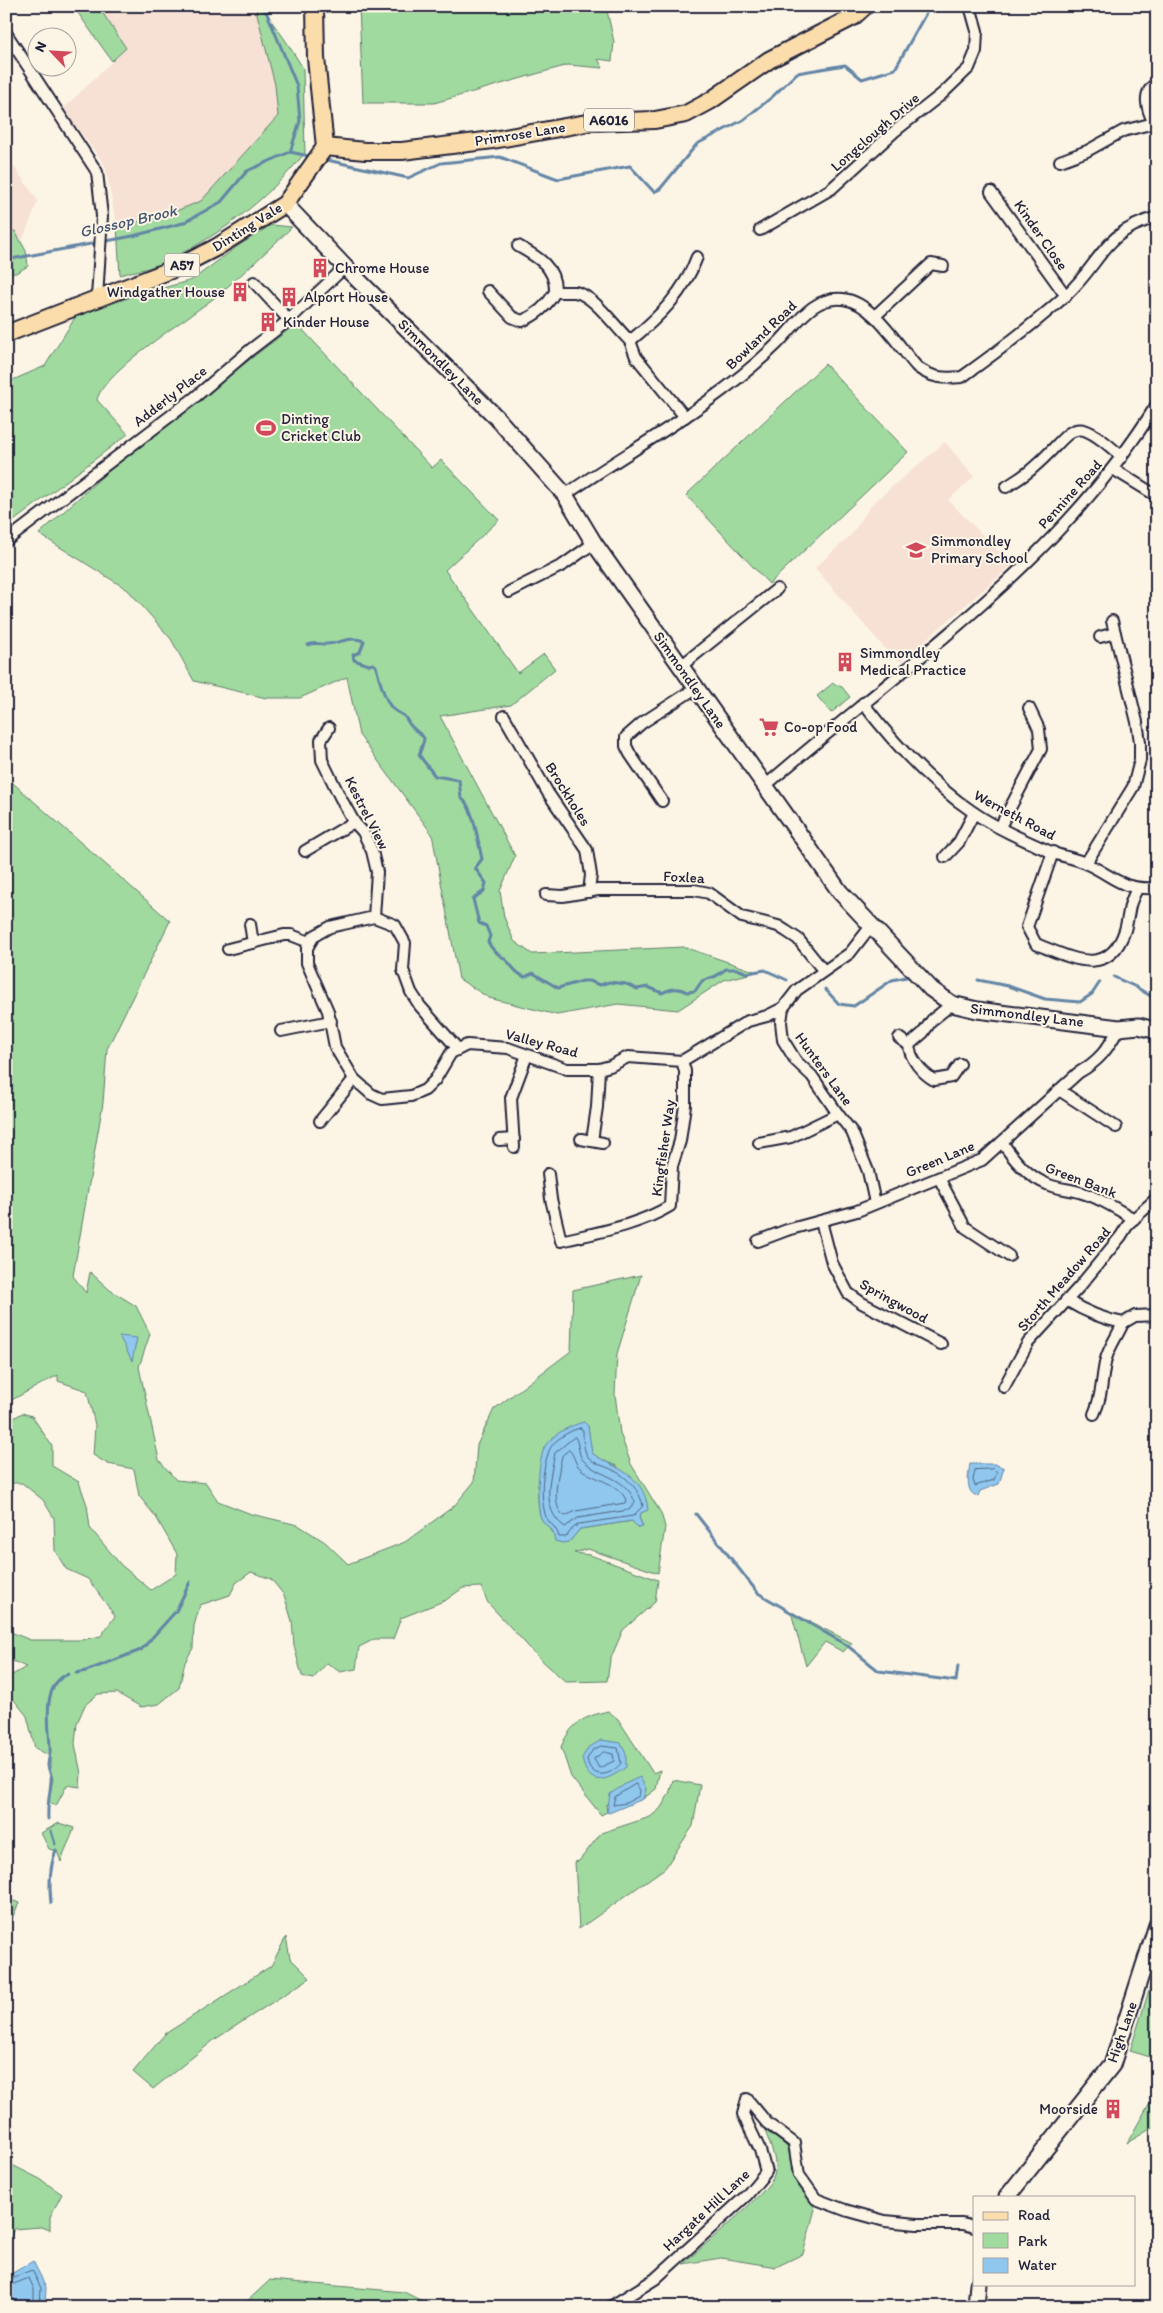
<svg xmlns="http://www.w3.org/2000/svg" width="1163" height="2313" viewBox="0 0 1163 2313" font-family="Itim,sans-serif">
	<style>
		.built { fill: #f7e0d4 }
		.green { fill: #a0da9f; stroke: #617e6d; fill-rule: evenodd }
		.water { fill: #8fc7ee; stroke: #6385a6 }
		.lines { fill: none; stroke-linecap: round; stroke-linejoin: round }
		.shore { stroke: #4e6483; stroke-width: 1 }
		.stream { stroke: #6385a6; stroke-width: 3 }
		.street-casing { stroke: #22223b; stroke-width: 14 }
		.secondary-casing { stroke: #22223b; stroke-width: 19 }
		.primary-casing { stroke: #22223b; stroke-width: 20 }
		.street { stroke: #fcf5e5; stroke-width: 10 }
		.secondary { stroke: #fcf5e5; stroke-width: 15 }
		.primary { stroke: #fbddab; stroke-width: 16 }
		.labels { text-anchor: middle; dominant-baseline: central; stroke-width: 4; stroke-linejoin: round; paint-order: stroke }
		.shield { fill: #fcf5e5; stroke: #63616e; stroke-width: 1 }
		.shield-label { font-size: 14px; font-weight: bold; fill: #22223b }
		.street-label { font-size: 15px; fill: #22223b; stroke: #fcf5e5 }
		.poi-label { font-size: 15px; fill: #22223b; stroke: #fcf5e5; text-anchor: start }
		.water-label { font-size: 16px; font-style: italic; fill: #435471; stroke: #fcf5e5 }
	</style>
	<rect width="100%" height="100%" fill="#fcf5e5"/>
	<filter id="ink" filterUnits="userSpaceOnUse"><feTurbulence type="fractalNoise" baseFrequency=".02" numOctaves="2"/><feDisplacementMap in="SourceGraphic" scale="10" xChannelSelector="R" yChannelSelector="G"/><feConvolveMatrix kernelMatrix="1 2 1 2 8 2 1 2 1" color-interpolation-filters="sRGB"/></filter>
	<g filter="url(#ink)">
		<g class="built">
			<polygon points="98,6 255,6 275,85 278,116 202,201 161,217 117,226 105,165 63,109 126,48"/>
			<polygon points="6,155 38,201 22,241 15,231 6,232"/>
			<polygon points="945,442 974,477 948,500 1012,565 901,661 893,658 815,568 852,534 872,504"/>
		</g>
		<g class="green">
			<polygon points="73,6 98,6 126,48 112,61"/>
			<path d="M255,6H260L284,38L303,68L305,153C264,203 216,239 157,265C145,270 132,271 120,275L117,226L161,217L201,201L278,116L275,85Z"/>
			<polygon points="359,6 606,6 614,42 612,61 598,59 603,68 568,65 434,103 363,103"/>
			<path d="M271,225L292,227C268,250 244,273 219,294C192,317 104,369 97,400L128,434L6,527V383L45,366L76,316L131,297L192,280L238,246Z"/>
			<polygon points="15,231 26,251 28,266 16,273 6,273 6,232"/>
			<polygon points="292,327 301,328 432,468 441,460 499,520 445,570 518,673 544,654 555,669 511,705 440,716 515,856 500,891 504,917 514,941 532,954 684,947 757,972 724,980 678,1010 618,1004 557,1015 489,998 459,979 432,834 359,735 347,677 300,698 266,698 194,681 171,639 128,590 39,534 127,454"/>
			<polygon points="825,364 908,452 769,584 686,495"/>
			<polygon points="833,683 842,687 850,697 831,713 817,696"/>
			<path d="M6,777L170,921L107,1049L103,1103L73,1276L86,1293L90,1272L110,1290L136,1306L150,1334L139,1367L159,1460L176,1480L206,1483L218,1501L251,1514L298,1525L325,1542L348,1564L405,1542L454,1506L474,1482L477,1445L494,1409L571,1351L573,1290L641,1275L617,1354L615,1394L620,1433L631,1464L661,1513L665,1527L658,1573L588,1549L574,1553L590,1555L658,1580L655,1602L623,1630L610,1660L607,1681L566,1682L538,1657L488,1603L481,1587L463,1588L446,1600L401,1618L393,1639H375L359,1647L356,1669L340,1672L327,1663L313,1679L302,1676L294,1646L292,1621L284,1595L271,1579L251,1572L236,1583L230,1595L200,1605L194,1626L193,1648L185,1662L179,1688L159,1704L141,1707L117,1693L98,1694L85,1705L77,1723L75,1744L81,1774L80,1787L67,1785L56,1806L48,1802L53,1779L50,1769V1756L35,1748L27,1716L6,1690V1676L14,1674L26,1667L6,1658V1630L30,1640H81L101,1636L115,1616L88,1579L66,1569L55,1551L54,1518L43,1500L22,1483H6L9,1464L6,1423L22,1413L32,1416L52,1446V1466L79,1482L87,1505L90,1528L121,1565L151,1590L176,1574L177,1554L156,1517L139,1496L134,1469L108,1464L93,1455L95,1425L87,1391L58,1381V1375L6,1403ZM588,1426L591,1453L601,1460L617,1466L641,1513L639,1518L643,1526L632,1521L580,1529L569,1542L554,1537C552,1527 542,1524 540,1515C535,1492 540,1470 544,1448Z"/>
			<polygon points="791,1612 852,1643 843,1652 825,1642 806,1666"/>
			<path d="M608,1711L618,1719L653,1773L660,1770L656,1789L643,1799L646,1789L606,1805L607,1812L601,1815L571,1777L561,1747C571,1723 583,1717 608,1711Z"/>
			<polygon points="673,1780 700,1785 693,1826 665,1868 579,1929 575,1862 579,1861 601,1833 650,1817 660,1809 669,1794"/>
			<path d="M59,1823L74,1828C71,1840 64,1849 61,1862L57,1851L49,1849L41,1833Z"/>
			<polygon points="6,1898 19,1903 6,1932"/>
			<polygon points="286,1937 290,1958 310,1978 214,2040 153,2089 133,2072 165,2034 271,1966"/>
			<polygon points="1157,1965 1157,2059 1130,2051"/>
			<polygon points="1157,2090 1157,2125 1127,2143"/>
			<path d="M763,2124L790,2150L792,2172L797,2185L810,2199L815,2209L803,2254L776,2267L721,2258L683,2264C700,2248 768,2193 774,2176C779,2159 767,2140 763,2124Z"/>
			<polygon points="6,2162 40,2179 62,2194 50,2217 50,2230 41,2227 14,2229 6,2245"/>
			<polygon points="270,2280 404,2292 434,2307 241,2307"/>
		</g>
		<g class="water">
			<polygon points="119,1336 137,1338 132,1361"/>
			<path d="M584,1422L588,1426L592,1453C616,1470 644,1473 648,1510L641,1513L639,1518L643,1527L638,1528L632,1521L580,1529L569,1542L562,1543L555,1541C554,1538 554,1533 552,1530C547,1525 542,1523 540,1515C536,1500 538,1460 545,1446C553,1434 571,1425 584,1422Z"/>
			<path d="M970,1464H995L1004,1468L999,1484L980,1491L978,1496C965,1494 968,1475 970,1464Z"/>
			<path d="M601,1740L621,1743L626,1754V1767C606,1782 588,1788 582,1758L588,1748Z"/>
			<polygon points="640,1777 646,1789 643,1799 609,1813 607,1812 610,1794 627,1783"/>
			<polygon points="33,2261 46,2287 45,2307 6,2307 6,2277"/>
		</g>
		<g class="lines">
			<g class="shore">
				<path d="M580,1428L583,1430C583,1438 583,1450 588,1457C594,1464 605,1466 613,1470C627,1477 640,1490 643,1506L633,1516L579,1524L572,1529L566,1537H559C557,1526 547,1523 545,1514C540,1495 542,1469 549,1451C552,1441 570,1430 580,1428Z"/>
				<path d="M575,1437C580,1444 577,1456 585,1462C602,1478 625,1476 635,1502L629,1510L578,1518L565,1527C540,1509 550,1479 555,1453Z"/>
				<path d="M569,1450C575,1455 574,1464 581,1469C595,1480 619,1483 626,1500L625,1503L576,1511L565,1516C549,1508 559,1471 562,1456Z"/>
				<polygon points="994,1469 997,1472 994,1480 975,1486 973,1480 975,1470"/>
				<path d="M601,1746L618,1748L621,1763C610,1777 591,1780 587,1759L592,1751Z"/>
				<polygon points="604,1752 613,1754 614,1761 599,1768 594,1759"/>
				<polygon points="636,1784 640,1790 639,1796 626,1803 613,1805 615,1797"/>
				<polyline points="6,2280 32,2270 41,2288 40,2307"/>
				<polyline points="6,2287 29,2278 34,2289 34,2307"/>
			</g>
			<g class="stream">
				<polyline points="290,152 309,156"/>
				<polyline points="327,160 408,178 441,163 500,157 558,179 630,166 654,192 660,189 697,144 743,120 771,98 797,73 845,65 862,79 895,69 930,6"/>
				<polyline points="6,260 133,236 183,223 221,202 247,171 290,152 300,121 297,86 264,6"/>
				<path d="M308,645C315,642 317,644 324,644C338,645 348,635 364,641L360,652L353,655L354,660L369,665L373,664L376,666C379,679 383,696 391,707C394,711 400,713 404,716C407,719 408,723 411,726C426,742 427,731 419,755L435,776L459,780L461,798C474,806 478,843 482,859L475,868L486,883L484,891L473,899L479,923L486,926L490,936L488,942C496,956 498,952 507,961C514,968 515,973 525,977L533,973L558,988L583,981H589L600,985L609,982L626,984L637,989L648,987L662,993C672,988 678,987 687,992L695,991L702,981L716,976L726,969H737L747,973L765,970L787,980"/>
				<polyline points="1114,977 1136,987 1157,1000"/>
				<polyline points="978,980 1008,986 1045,999 1080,1002 1092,994 1100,982"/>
				<polyline points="825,989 839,1004 854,1006 892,980 911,976"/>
				<polyline points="696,1514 758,1593 848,1646"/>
				<polyline points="849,1647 879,1671 956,1681 958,1666"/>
				<polyline points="76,1673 86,1671 141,1650 176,1611 190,1582"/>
				<path d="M48,1819C47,1805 50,1794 51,1781C52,1776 49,1771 48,1766C48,1759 51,1753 50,1747C49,1724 41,1685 68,1674"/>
				<polyline points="51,1831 55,1844"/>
				<path d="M51,1903C49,1886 50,1866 56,1850"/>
			</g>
			<defs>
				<g id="street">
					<polyline points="6,33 97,172 102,216 97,298"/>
					<path d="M1157,83C1141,92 1147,110 1154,123H1157"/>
					<polyline points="1060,161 1087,151 1123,131 1154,123"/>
					<polyline points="991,192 1066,296"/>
					<polyline points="760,230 831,189 895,131 942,94 969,68 976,51 977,31 970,6"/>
					<path d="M518,246C538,257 556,267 555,292C561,292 568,292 575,292C594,295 615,327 630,341"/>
					<polyline points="254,282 289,320"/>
					<path d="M488,291L512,317L522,321C537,315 547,306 555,292"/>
					<polyline points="875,316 931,264 943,266"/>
					<path d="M685,417L636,357L630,341C659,317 684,293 697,257"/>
					<polyline points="1113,469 1157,496"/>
					<path d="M1006,487C1015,481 1026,475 1034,467C1076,431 1069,409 1122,457"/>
					<path d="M565,495C636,446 715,405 777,344C797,324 812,296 843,299C873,302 898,346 917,367C932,378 943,379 962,377C997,352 1032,326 1064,297C1102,264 1100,233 1157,217"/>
					<polyline points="6,541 194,398 250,350 289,320 345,267"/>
					<polyline points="509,592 563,565 594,543"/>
					<polyline points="1100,637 1115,633"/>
					<polyline points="681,666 777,589"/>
					<path d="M863,703C895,745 930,783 973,812C996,828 1026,841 1051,852C1063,857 1076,858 1087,864C1117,878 1120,890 1157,888"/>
					<polyline points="504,716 548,793 587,850 591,875 589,892"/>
					<polyline points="329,728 321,740 322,760 340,797 354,822 363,832 372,851 377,872 374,917"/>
					<path d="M765,786C902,667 1060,562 1157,404"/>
					<polyline points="662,801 630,754 626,746 626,737 642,723 696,688"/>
					<polyline points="1000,827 1041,749 1039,729 1029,708"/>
					<polyline points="305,851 354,822"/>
					<path d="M1053,852L1027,927L1036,944C1072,958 1109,979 1125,930C1130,913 1127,907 1137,889"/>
					<polyline points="945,857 959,842 974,813"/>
					<polyline points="1086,863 1133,787 1140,760 1140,742 1137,722 1112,621"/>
					<polyline points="546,895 563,896 598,890 694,890 709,893 742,917 778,926 786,931 798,939 823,970"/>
					<polyline points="250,924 253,943"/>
					<polyline points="871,926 850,953 797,990 783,1008 781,1022 783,1040 796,1061 812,1076 838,1114 852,1132 868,1171 875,1203"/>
					<polyline points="228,949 284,935 291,935 309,942"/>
					<path d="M952,1004L932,1020L923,1033L909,1045C910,1059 922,1073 934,1080L951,1077L960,1064"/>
					<polyline points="281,1031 331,1021"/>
					<polyline points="899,1038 909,1045"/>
					<polyline points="458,1049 420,1006 411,992 403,970 405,943 395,925 374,917 330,927 314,936 307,948 307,963 328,1011 335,1047 354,1079 371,1094 382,1099 411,1096 425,1090 435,1080 451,1053 467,1045 508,1048 567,1069 599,1069 610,1066 628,1057 682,1061 748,1021 767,1016 783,1008"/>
					<polyline points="1059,1090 1116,1127"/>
					<polyline points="320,1121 354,1079"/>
					<polyline points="581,1139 603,1143"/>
					<polyline points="499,1140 514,1139"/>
					<polyline points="592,1141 597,1107 599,1069"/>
					<path d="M1002,1142C1014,1160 1028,1177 1049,1185C1059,1189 1069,1189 1079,1192C1098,1197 1117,1209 1134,1219"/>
					<polyline points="759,1143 791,1137 838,1114"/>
					<polyline points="514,1147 511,1098 527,1055"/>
					<path d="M548,1174L551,1199L561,1241C598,1232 637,1226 670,1206L672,1166L680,1141L685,1105V1071L682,1061"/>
					<polyline points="939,1178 965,1227 1009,1256"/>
					<polyline points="821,1221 832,1263 848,1293 862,1303 941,1344"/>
					<path d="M758,1241L787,1230L857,1211L982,1160L1078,1073C1099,1061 1108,1049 1119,1028"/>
					<path d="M1066,1300C1084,1311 1102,1319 1123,1323L1135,1316L1157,1315"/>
					<polyline points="1004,1387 1028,1343 1080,1286 1121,1236 1129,1223 1157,1198"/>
					<path d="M1094,1414C1103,1395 1101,1379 1106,1359C1109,1347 1118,1335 1123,1323"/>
					<polyline points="610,2307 655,2279 747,2195 766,2172 760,2150 743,2114 747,2099 767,2123 794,2143 799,2175 816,2199 845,2210 885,2221 917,2224 962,2224 974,2227"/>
				</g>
				<g id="secondary">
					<polyline points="285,204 345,267 496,417 565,495 594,543 840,892 931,989 952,1004 977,1010 1119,1028 1139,1026 1157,1031"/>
					<polyline points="1007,2197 1112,2065 1157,1925"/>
					<polyline points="976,2307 978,2284"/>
				</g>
				<g id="primary">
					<polyline points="315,6 316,58 325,147"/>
					<polyline points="325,147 365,151 402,151 493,140 592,122 655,120 686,114 710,101 769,60 853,17 865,6"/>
					<polyline points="6,334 176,268 217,247 285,204 325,147"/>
				</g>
			</defs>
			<use href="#street" class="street-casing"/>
			<use href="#secondary" class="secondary-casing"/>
			<use href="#primary" class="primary-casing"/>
			<use href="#street" class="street"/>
			<use href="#secondary" class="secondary"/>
			<use href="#primary" class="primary"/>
		</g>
	</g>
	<defs>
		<symbol id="building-bare" viewBox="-9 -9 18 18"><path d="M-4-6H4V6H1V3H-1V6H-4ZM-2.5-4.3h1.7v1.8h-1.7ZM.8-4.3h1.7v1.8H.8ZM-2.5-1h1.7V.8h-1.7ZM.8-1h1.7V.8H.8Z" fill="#d1495b" stroke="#fcf5e5" stroke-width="2.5" paint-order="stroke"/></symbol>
		<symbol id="stadium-bare" viewBox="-9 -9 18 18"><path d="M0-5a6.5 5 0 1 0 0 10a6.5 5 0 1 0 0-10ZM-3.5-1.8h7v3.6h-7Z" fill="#d1495b" stroke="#fcf5e5" stroke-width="2.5" paint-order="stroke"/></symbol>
		<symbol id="school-bare" viewBox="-9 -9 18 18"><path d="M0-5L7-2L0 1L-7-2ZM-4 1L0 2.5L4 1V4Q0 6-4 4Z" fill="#d1495b" stroke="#fcf5e5" stroke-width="2.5" paint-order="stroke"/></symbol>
		<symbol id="supermarket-bare" viewBox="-9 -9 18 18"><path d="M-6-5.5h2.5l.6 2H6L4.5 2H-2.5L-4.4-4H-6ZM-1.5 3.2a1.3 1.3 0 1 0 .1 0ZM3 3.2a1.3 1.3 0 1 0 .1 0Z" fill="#d1495b" stroke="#fcf5e5" stroke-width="2.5" paint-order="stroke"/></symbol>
	</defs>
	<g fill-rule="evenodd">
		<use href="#building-bare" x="306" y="254" width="28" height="28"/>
		<use href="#building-bare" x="226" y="278" width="28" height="28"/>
		<use href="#building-bare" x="275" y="283" width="28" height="28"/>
		<use href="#building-bare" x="254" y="308" width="28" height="28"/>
		<use href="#stadium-bare" x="252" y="414" width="28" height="28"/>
		<use href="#school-bare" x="902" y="536" width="28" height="28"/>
		<use href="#building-bare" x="831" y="648" width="28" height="28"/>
		<use href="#supermarket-bare" x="755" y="713" width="28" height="28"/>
		<use href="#building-bare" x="1099" y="2095" width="28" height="28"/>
	</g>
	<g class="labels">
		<g class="shield">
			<rect x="584" y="108.5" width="50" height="23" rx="4"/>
			<rect x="164.5" y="253.5" width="35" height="23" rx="4"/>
		</g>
		<g class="shield-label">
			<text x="609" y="120">A6016</text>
			<text x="182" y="265">A57</text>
		</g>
		<g class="street-label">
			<text transform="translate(875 132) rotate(-41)">Longclough Drive</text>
			<text transform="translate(520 134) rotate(-9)">Primrose Lane</text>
			<text transform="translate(247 227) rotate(-32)">Dinting Vale</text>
			<text transform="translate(1041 235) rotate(55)">Kinder Close</text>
			<text transform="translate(761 335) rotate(-44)">Bowland Road</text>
			<text transform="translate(441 362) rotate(45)">Simmondley Lane</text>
			<text transform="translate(170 396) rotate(-38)">Adderly Place</text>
			<text transform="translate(1070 494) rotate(-48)">Pennine Road</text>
			<text transform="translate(690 680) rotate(55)">Simmondley Lane</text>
			<text transform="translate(568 794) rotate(58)">Brockholes</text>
			<text transform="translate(367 813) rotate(63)">Kestrel View</text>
			<text transform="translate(1015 815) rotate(28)">Werneth Road</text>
			<text transform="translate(684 877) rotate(3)">Foxlea</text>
			<text transform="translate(1027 1015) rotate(7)">Simmondley Lane</text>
			<text transform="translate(542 1043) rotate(15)">Valley Road</text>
			<text transform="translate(824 1069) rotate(54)">Hunters Lane</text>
			<text transform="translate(663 1148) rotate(-82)">Kingfisher Way</text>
			<text transform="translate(940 1159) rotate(-23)">Green Lane</text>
			<text transform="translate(1081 1180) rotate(21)">Green Bank</text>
			<text transform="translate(1064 1279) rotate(-49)">Storth Meadow Road</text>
			<text transform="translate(894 1301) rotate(29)">Springwood</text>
			<text transform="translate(1122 2032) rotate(-71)">High Lane</text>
			<text transform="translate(706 2210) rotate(-43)">Hargate Hill Lane</text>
		</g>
		<g class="poi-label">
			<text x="335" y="268">Chrome House</text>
			<text x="225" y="292" text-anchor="end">Windgather House</text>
			<text x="304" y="297">Alport House</text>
			<text x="283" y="322">Kinder House</text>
			<text x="281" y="419">Dinting<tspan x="281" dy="17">Cricket Club</tspan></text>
			<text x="931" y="541">Simmondley<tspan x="931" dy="17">Primary School</tspan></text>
			<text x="860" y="653">Simmondley<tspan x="860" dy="17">Medical Practice</tspan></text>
			<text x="784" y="727">Co-op Food</text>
			<text x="1098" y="2109" text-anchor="end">Moorside</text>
		</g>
		<g class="water-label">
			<text transform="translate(128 221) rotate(-13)">Glossop Brook</text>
		</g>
	</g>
	<rect width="1163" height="2313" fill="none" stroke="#fcf5e5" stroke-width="25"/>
	<rect x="12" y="12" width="1138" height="2288" fill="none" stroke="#22223b" stroke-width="2" filter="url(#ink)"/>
	<rect x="973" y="2196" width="162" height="90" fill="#fcf5e5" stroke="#a5a1a1"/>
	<rect x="983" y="2212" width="25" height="8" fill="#fbddab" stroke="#a5a1a1"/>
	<text x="1018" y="2220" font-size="15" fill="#22223b">Road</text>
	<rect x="983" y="2233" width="25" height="15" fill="#a0da9f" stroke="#a5a1a1"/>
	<text x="1018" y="2246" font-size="15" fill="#22223b">Park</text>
	<rect x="983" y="2258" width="25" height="15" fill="#8fc7ee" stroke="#a5a1a1"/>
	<text x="1018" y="2270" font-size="15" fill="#22223b">Water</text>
	<g transform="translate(52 52) rotate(295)"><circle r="24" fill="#fcf5e5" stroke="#a5a1a1"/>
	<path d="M0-4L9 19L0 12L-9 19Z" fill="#d1495b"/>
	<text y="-8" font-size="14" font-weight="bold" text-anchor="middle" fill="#22223b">N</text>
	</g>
</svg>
